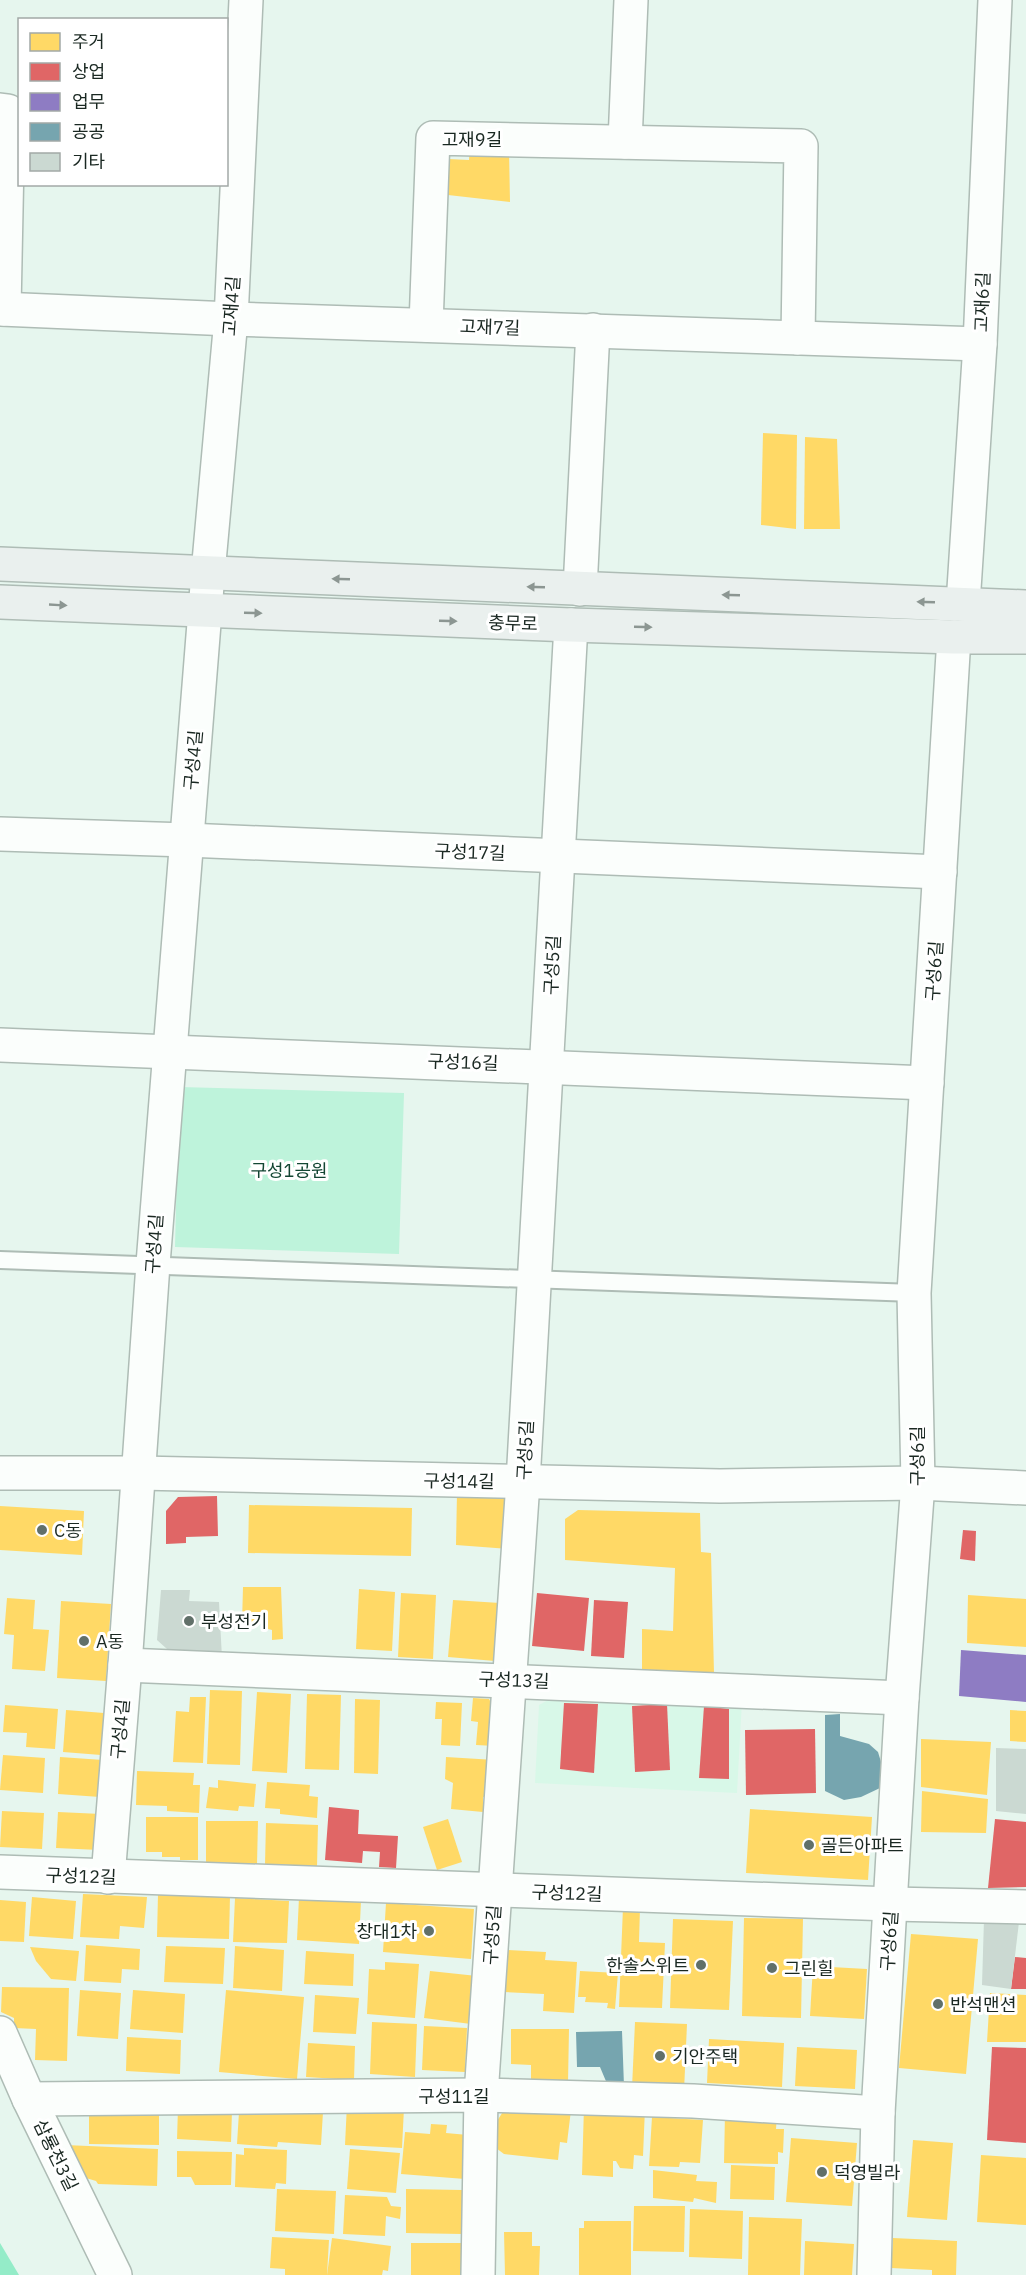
<svg xmlns="http://www.w3.org/2000/svg" width="1026" height="2275" viewBox="0 0 1026 2275" font-family="'IBM Plex Sans','Noto Sans KR',sans-serif">
	<style>
		.built { fill: #d8f8e8 }
		.green { fill: #bef3db }
		.water { fill: #94ecc8 }
		.homes { fill: #ffd966 }
		.shops { fill: #e06666 }
		.offices { fill: #8e7cc3 }
		.public { fill: #76a5af }
		.building { fill: #cbd9d2 }
		.lines { fill: none; stroke-linecap: round; stroke-linejoin: round }
		.service-casing { stroke: #aebcb5; stroke-width: 20 }
		.minor-casing { stroke: #aebcb5; stroke-width: 36 }
		.secondary-casing { stroke: #aebcb5; stroke-width: 36 }
		.service { stroke: #fbfefc; stroke-width: 16 }
		.minor { stroke: #fbfefc; stroke-width: 33 }
		.secondary { stroke: #eaf0ee; stroke-width: 33 }
		.oneway { fill: #8c9692 }
		.poi-dot { fill: #617069; stroke: #fff; stroke-width: 2 }
		.labels { text-anchor: middle; dominant-baseline: central; stroke-width: 6; stroke-linejoin: round; paint-order: stroke }
		.street-label { font-size: 18px; fill: #1a2822; stroke: #fff }
		.park-label { font-size: 18px; fill: #134633; stroke: #fff }
		.poi-label { font-size: 18px; fill: #1a2822; stroke: #fff; text-anchor: start }
	</style>
	<rect width="100%" height="100%" fill="#e6f6ee"/>
	<polygon class="built" points="563,1692 742,1701 737,1793 535,1783 539,1705"/>
	<polygon class="green" points="179,1087 404,1093 399,1254 175,1247"/>
	<polygon class="water" points="0,2243 19,2275 0,2275"/>
	<g class="homes">
		<polygon points="470,146 509,149 510,202 448,195 448,159 469,160"/>
		<polygon points="763,433 797,435 796,529 761,525"/>
		<polygon points="805,437 837,439 840,529 804,529"/>
		<polygon points="500,1490 513,1509 509,1549 456,1545 457,1493"/>
		<polygon points="249,1505 412,1508 411,1556 248,1553"/>
		<polygon points="0,1506 84,1511 82,1555 0,1550"/>
		<polygon points="578,1510 700,1513 701,1552 711,1553 714,1673 642,1673 642,1629 673,1631 675,1568 565,1560 565,1519"/>
		<polygon points="243,1587 281,1587 283,1639 272,1640 272,1630 264,1628 261,1623 242,1623"/>
		<polygon points="359,1589 395,1592 392,1651 356,1649"/>
		<polygon points="401,1593 436,1595 433,1659 398,1657"/>
		<polygon points="968,1595 1026,1599 1026,1647 967,1643"/>
		<polygon points="7,1598 35,1600 33,1629 49,1630 45,1671 12,1669 14,1635 4,1634"/>
		<polygon points="453,1600 500,1603 495,1661 448,1657"/>
		<polygon points="61,1601 111,1604 106,1681 57,1678"/>
		<polygon points="210,1690 242,1691 240,1765 207,1764"/>
		<polygon points="257,1692 291,1694 287,1773 252,1771"/>
		<polygon points="307,1694 341,1695 339,1770 305,1769"/>
		<polygon points="190,1697 206,1697 203,1763 173,1762 176,1711 189,1712"/>
		<polygon points="473,1698 489,1699 497,1714 495,1746 476,1745 478,1722 471,1721"/>
		<polygon points="355,1699 380,1700 378,1774 354,1773"/>
		<polygon points="436,1702 462,1703 460,1746 441,1745 442,1719 435,1719"/>
		<polygon points="5,1705 58,1709 55,1749 26,1747 27,1733 3,1732"/>
		<polygon points="66,1710 104,1713 101,1755 63,1752"/>
		<polygon points="1010,1710 1026,1711 1026,1742 1010,1741"/>
		<polygon points="921,1739 991,1742 987,1795 921,1787"/>
		<polygon points="3,1755 45,1758 43,1793 0,1790"/>
		<polygon points="60,1757 103,1760 100,1797 58,1794"/>
		<polygon points="446,1757 495,1760 493,1798 483,1797 483,1812 451,1809 453,1783 445,1779"/>
		<polygon points="137,1771 194,1773 193,1785 200,1785 199,1813 167,1811 167,1806 136,1805"/>
		<polygon points="218,1780 256,1784 254,1807 239,1806 238,1811 206,1808 209,1787 218,1788"/>
		<polygon points="267,1782 310,1785 309,1796 318,1797 317,1818 280,1814 280,1809 265,1808"/>
		<polygon points="922,1791 988,1799 986,1833 921,1832"/>
		<polygon points="750,1809 872,1817 868,1880 746,1873"/>
		<polygon points="2,1811 44,1813 42,1849 0,1847"/>
		<polygon points="58,1812 101,1814 99,1850 56,1848"/>
		<polygon points="146,1817 198,1817 198,1860 180,1860 180,1857 162,1857 162,1852 146,1852"/>
		<polygon points="448,1819 462,1862 437,1870 423,1827"/>
		<polygon points="206,1821 258,1821 257,1864 206,1863"/>
		<polygon points="266,1823 318,1825 317,1866 265,1864"/>
		<polygon points="83,1894 147,1897 144,1928 120,1926 119,1939 80,1937"/>
		<polygon points="158,1894 230,1896 229,1939 157,1937"/>
		<polygon points="32,1897 76,1901 73,1939 29,1936"/>
		<polygon points="299,1897 361,1900 359,1944 297,1940"/>
		<polygon points="235,1898 289,1901 287,1943 233,1942"/>
		<polygon points="0,1900 26,1902 24,1942 0,1941"/>
		<polygon points="386,1903 474,1909 471,1959 383,1952"/>
		<polygon points="623,1907 640,1908 639,1942 665,1943 662,2008 619,2007"/>
		<polygon points="744,1918 803,1919 801,2018 742,2016"/>
		<polygon points="673,1919 733,1921 729,2010 670,2008"/>
		<polygon points="911,1934 978,1939 966,2074 899,2068"/>
		<polygon points="86,1945 140,1949 139,1970 122,1969 121,1983 84,1981"/>
		<polygon points="166,1946 225,1948 223,1984 164,1982"/>
		<polygon points="235,1946 284,1950 282,1991 233,1988"/>
		<polygon points="30,1947 79,1951 76,1981 51,1979 36,1961"/>
		<polygon points="507,1950 546,1952 545,1960 577,1962 574,2013 543,2011 544,1994 504,1992"/>
		<polygon points="306,1951 354,1954 353,1986 304,1984"/>
		<polygon points="385,1962 419,1964 415,2018 367,2014 369,1969 385,1970"/>
		<polygon points="813,1966 867,1969 864,2019 810,2016"/>
		<polygon points="430,1971 477,1976 471,2024 424,2018"/>
		<polygon points="580,1971 618,1973 615,2009 607,2008 608,2003 585,2002 586,1997 578,1997"/>
		<polygon points="2,1987 69,1988 67,2061 35,2060 36,2029 14,2028 14,2018 1,2012"/>
		<polygon points="80,1990 121,1993 118,2039 77,2036"/>
		<polygon points="133,1990 185,1994 183,2033 130,2029"/>
		<polygon points="226,1990 304,1997 297,2079 219,2072"/>
		<polygon points="990,1993 1026,1995 1026,2042 987,2042"/>
		<polygon points="315,1995 359,1998 356,2034 313,2032"/>
		<polygon points="372,2022 417,2024 415,2077 370,2074"/>
		<polygon points="635,2022 687,2024 684,2091 632,2088"/>
		<polygon points="424,2026 467,2028 465,2072 422,2070"/>
		<polygon points="511,2029 569,2029 568,2083 531,2082 531,2065 511,2064"/>
		<polygon points="127,2037 181,2040 180,2074 126,2071"/>
		<polygon points="709,2039 784,2043 782,2087 707,2083"/>
		<polygon points="308,2043 355,2046 354,2080 306,2077"/>
		<polygon points="797,2047 857,2050 855,2089 795,2086"/>
		<polygon points="347,2104 404,2108 402,2148 345,2145"/>
		<polygon points="508,2104 571,2110 567,2143 560,2142 558,2160 504,2154 496,2148 497,2121"/>
		<polygon points="584,2106 645,2108 643,2156 634,2155 633,2169 620,2168 616,2161 613,2161 613,2177 582,2175"/>
		<polygon points="178,2107 232,2110 231,2142 177,2139"/>
		<polygon points="89,2108 159,2111 159,2145 89,2144"/>
		<polygon points="239,2112 323,2112 321,2145 278,2142 277,2147 237,2144"/>
		<polygon points="725,2113 777,2114 776,2129 784,2129 783,2153 778,2152 778,2164 724,2163"/>
		<polygon points="652,2117 703,2120 700,2163 680,2162 679,2167 649,2166"/>
		<polygon points="431,2124 447,2125 446,2133 468,2135 465,2179 401,2174 405,2132 430,2134"/>
		<polygon points="791,2138 857,2143 852,2206 786,2202"/>
		<polygon points="913,2140 953,2143 947,2220 907,2217"/>
		<polygon points="65,2145 158,2149 157,2186 98,2184 96,2181 86,2178 78,2160 68,2158"/>
		<polygon points="244,2148 287,2150 286,2184 276,2183 275,2189 235,2187 236,2154 244,2155"/>
		<polygon points="350,2149 400,2153 396,2193 347,2189"/>
		<polygon points="177,2151 232,2152 231,2185 195,2185 191,2177 177,2177"/>
		<polygon points="981,2155 1026,2158 1026,2225 977,2222"/>
		<polygon points="731,2165 775,2167 774,2200 730,2199"/>
		<polygon points="653,2170 697,2175 696,2181 717,2182 716,2203 694,2198 693,2202 653,2198"/>
		<polygon points="277,2189 336,2191 334,2234 275,2231"/>
		<polygon points="406,2189 462,2190 462,2234 406,2233"/>
		<polygon points="345,2195 387,2197 391,2206 401,2207 400,2219 386,2216 385,2236 343,2234"/>
		<polygon points="634,2206 685,2206 684,2252 633,2251"/>
		<polygon points="690,2209 743,2211 742,2259 689,2257"/>
		<polygon points="749,2217 802,2219 800,2275 748,2275"/>
		<polygon points="584,2221 631,2221 631,2275 579,2275 579,2228 584,2228"/>
		<polygon points="504,2232 532,2232 532,2246 540,2246 539,2275 505,2275"/>
		<polygon points="272,2237 329,2240 327,2275 285,2275 285,2269 270,2268"/>
		<polygon points="332,2238 391,2246 388,2271 383,2270 382,2275 327,2275"/>
		<polygon points="893,2238 957,2241 956,2275 932,2275 932,2270 891,2268"/>
		<polygon points="805,2241 854,2244 852,2275 804,2275"/>
		<rect x="411" y="2243" width="52" height="32"/>
	</g>
	<g class="shops">
		<polygon points="217,1496 218,1536 186,1537 186,1543 166,1544 166,1511 178,1497"/>
		<polygon points="963,1530 976,1531 975,1561 960,1559"/>
		<polygon points="537,1593 589,1598 584,1651 532,1646"/>
		<polygon points="594,1600 628,1602 624,1658 591,1656"/>
		<polygon points="564,1703 598,1704 594,1773 560,1769"/>
		<polygon points="667,1704 670,1770 635,1772 632,1706"/>
		<polygon points="704,1706 729,1709 729,1779 699,1778"/>
		<polygon points="815,1729 816,1793 746,1795 745,1730"/>
		<polygon points="329,1807 359,1810 358,1834 398,1836 396,1868 379,1867 380,1852 363,1851 362,1863 325,1860"/>
		<polygon points="995,1819 1026,1822 1026,1887 988,1888"/>
		<polygon points="1015,1957 1026,1958 1026,1989 1011,1989"/>
		<polygon points="992,2047 1026,2048 1026,2143 987,2140"/>
	</g>
	<polygon class="offices" points="961,1650 1026,1655 1026,1702 959,1696"/>
	<g class="public">
		<polygon points="840,1714 840,1736 869,1744 878,1752 881,1762 880,1788 861,1797 844,1800 825,1791 825,1715"/>
		<polygon points="622,2031 624,2086 608,2086 600,2067 577,2067 576,2032"/>
	</g>
	<g class="building">
		<polygon points="161,1590 190,1590 189,1601 219,1602 222,1658 176,1657 157,1640"/>
		<polygon points="996,1748 1026,1749 1026,1814 996,1811"/>
		<polygon points="984,1919 1019,1922 1011,1989 982,1985"/>
	</g>
	<g class="lines">
		<defs>
			<polyline id="service" points="0,1260 914,1293"/>
			<g id="minor">
				<polyline points="0,110 8,111 4,309"/>
				<polyline points="625,142 631,0"/>
				<polyline points="0,309 231,319 980,344"/>
				<polyline points="426,325 433,138 801,146 798,338"/>
				<polyline points="580,589 593,330"/>
				<polyline points="963,604 980,344 995,0"/>
				<polyline points="0,834 187,840 940,872"/>
				<polyline points="0,1045 927,1083"/>
				<polyline points="0,1473 139,1473 720,1486 918,1483 1026,1488"/>
				<polyline points="125,1665 902,1698"/>
				<polyline points="0,1872 891,1904 1026,1907"/>
				<polyline points="108,1877 125,1665 153,1264 208,573 231,319 246,0"/>
				<polyline points="0,2033 29,2099 115,2275"/>
				<polyline points="29,2099 481,2095 693,2101 878,2113"/>
				<polyline points="478,2275 481,2095 523,1482 571,625"/>
				<polyline points="874,2275 878,2113 902,1698 918,1483 914,1293 954,637"/>
			</g>
			<g id="secondary">
				<polyline points="0,564 1026,607"/>
				<polyline points="0,602 571,625 954,637 1026,637"/>
			</g>
		</defs>
		<use href="#service" class="service-casing"/>
		<use href="#minor" class="minor-casing"/>
		<use href="#secondary" class="secondary-casing"/>
		<use href="#service" class="service"/>
		<use href="#minor" class="minor"/>
		<use href="#secondary" class="secondary"/>
	</g>
	<defs><path id="oneway-solid" d="M-6-.8H1V-3.2L6.5 0L1 3.2V.8H-6Z" transform="scale(1.5)"/></defs>
	<g class="oneway">
		<use href="#oneway-solid" transform="translate(341 579) rotate(-178)"/>
		<use href="#oneway-solid" transform="translate(536 587) rotate(-178)"/>
		<use href="#oneway-solid" transform="translate(731 595) rotate(-178)"/>
		<use href="#oneway-solid" transform="translate(926 602) rotate(-178)"/>
		<use href="#oneway-solid" transform="translate(58 605) rotate(3)"/>
		<use href="#oneway-solid" transform="translate(253 613) rotate(2)"/>
		<use href="#oneway-solid" transform="translate(448 621) rotate(2)"/>
		<use href="#oneway-solid" transform="translate(643 627) rotate(2)"/>
	</g>
	<g class="poi-dot">
		<circle cx="42" cy="1530" r="6"/>
		<circle cx="189" cy="1621" r="6"/>
		<circle cx="84" cy="1641" r="6"/>
		<circle cx="809" cy="1845" r="6"/>
		<circle cx="429" cy="1931" r="6"/>
		<circle cx="701" cy="1965" r="6"/>
		<circle cx="772" cy="1968" r="6"/>
		<circle cx="938" cy="2004" r="6"/>
		<circle cx="660" cy="2056" r="6"/>
		<circle cx="822" cy="2172" r="6"/>
	</g>
	<g class="labels">
		<g class="street-label">
			<text x="472" y="139">고재9길</text>
			<text transform="translate(982 302) rotate(-88)">고재6길</text>
			<text transform="translate(231 306) rotate(-86)">고재4길</text>
			<text transform="translate(490 327) rotate(2)">고재7길</text>
			<text transform="translate(513 623) rotate(2)">충무로</text>
			<text transform="translate(193 760) rotate(-85)">구성4길</text>
			<text transform="translate(470 852) rotate(2)">구성17길</text>
			<text transform="translate(552 965) rotate(-87)">구성5길</text>
			<text transform="translate(934 971) rotate(-86)">구성6길</text>
			<text transform="translate(463 1062) rotate(2)">구성16길</text>
			<text transform="translate(154 1244) rotate(-86)">구성4길</text>
			<text transform="translate(525 1450) rotate(-87)">구성5길</text>
			<text transform="translate(917 1456) rotate(-90)">구성6길</text>
			<text transform="translate(459 1481) rotate(1)">구성14길</text>
			<text transform="translate(514 1680) rotate(2)">구성13길</text>
			<text transform="translate(120 1729) rotate(-85)">구성4길</text>
			<text transform="translate(81 1876) rotate(2)">구성12길</text>
			<text transform="translate(567 1893) rotate(2)">구성12길</text>
			<text transform="translate(492 1935) rotate(-86)">구성5길</text>
			<text transform="translate(889 1941) rotate(-86)">구성6길</text>
			<text x="454" y="2096">구성11길</text>
			<text transform="translate(56 2155) rotate(64)">삼룡천3길</text>
		</g>
		<g class="park-label">
			<text x="289" y="1170">구성1공원</text>
		</g>
		<g class="poi-label">
			<text x="54" y="1530">C동</text>
			<text x="201" y="1621">부성전기</text>
			<text x="96" y="1641">A동</text>
			<text x="821" y="1845">골든아파트</text>
			<text x="417" y="1931" text-anchor="end">창대1차</text>
			<text x="689" y="1965" text-anchor="end">한솔스위트</text>
			<text x="784" y="1968">그린힐</text>
			<text x="950" y="2004">반석맨션</text>
			<text x="672" y="2056">기안주택</text>
			<text x="834" y="2172">덕영빌라</text>
		</g>
	</g>
	<rect x="18" y="18" width="210" height="168" fill="#ffffff" stroke="#a3a9a7" stroke-width="1.5"/>
	<rect x="30" y="33" width="30" height="18" fill="#ffd966" stroke="#a3a9a7" stroke-width="1.5"/>
	<text x="72" y="48" font-size="18" fill="#1a2822">주거</text>
	<rect x="30" y="63" width="30" height="18" fill="#e06666" stroke="#a3a9a7" stroke-width="1.5"/>
	<text x="72" y="78" font-size="18" fill="#1a2822">상업</text>
	<rect x="30" y="93" width="30" height="18" fill="#8e7cc3" stroke="#a3a9a7" stroke-width="1.5"/>
	<text x="72" y="108" font-size="18" fill="#1a2822">업무</text>
	<rect x="30" y="123" width="30" height="18" fill="#76a5af" stroke="#a3a9a7" stroke-width="1.5"/>
	<text x="72" y="138" font-size="18" fill="#1a2822">공공</text>
	<rect x="30" y="153" width="30" height="18" fill="#cbd9d2" stroke="#a3a9a7" stroke-width="1.5"/>
	<text x="72" y="168" font-size="18" fill="#1a2822">기타</text>
</svg>
